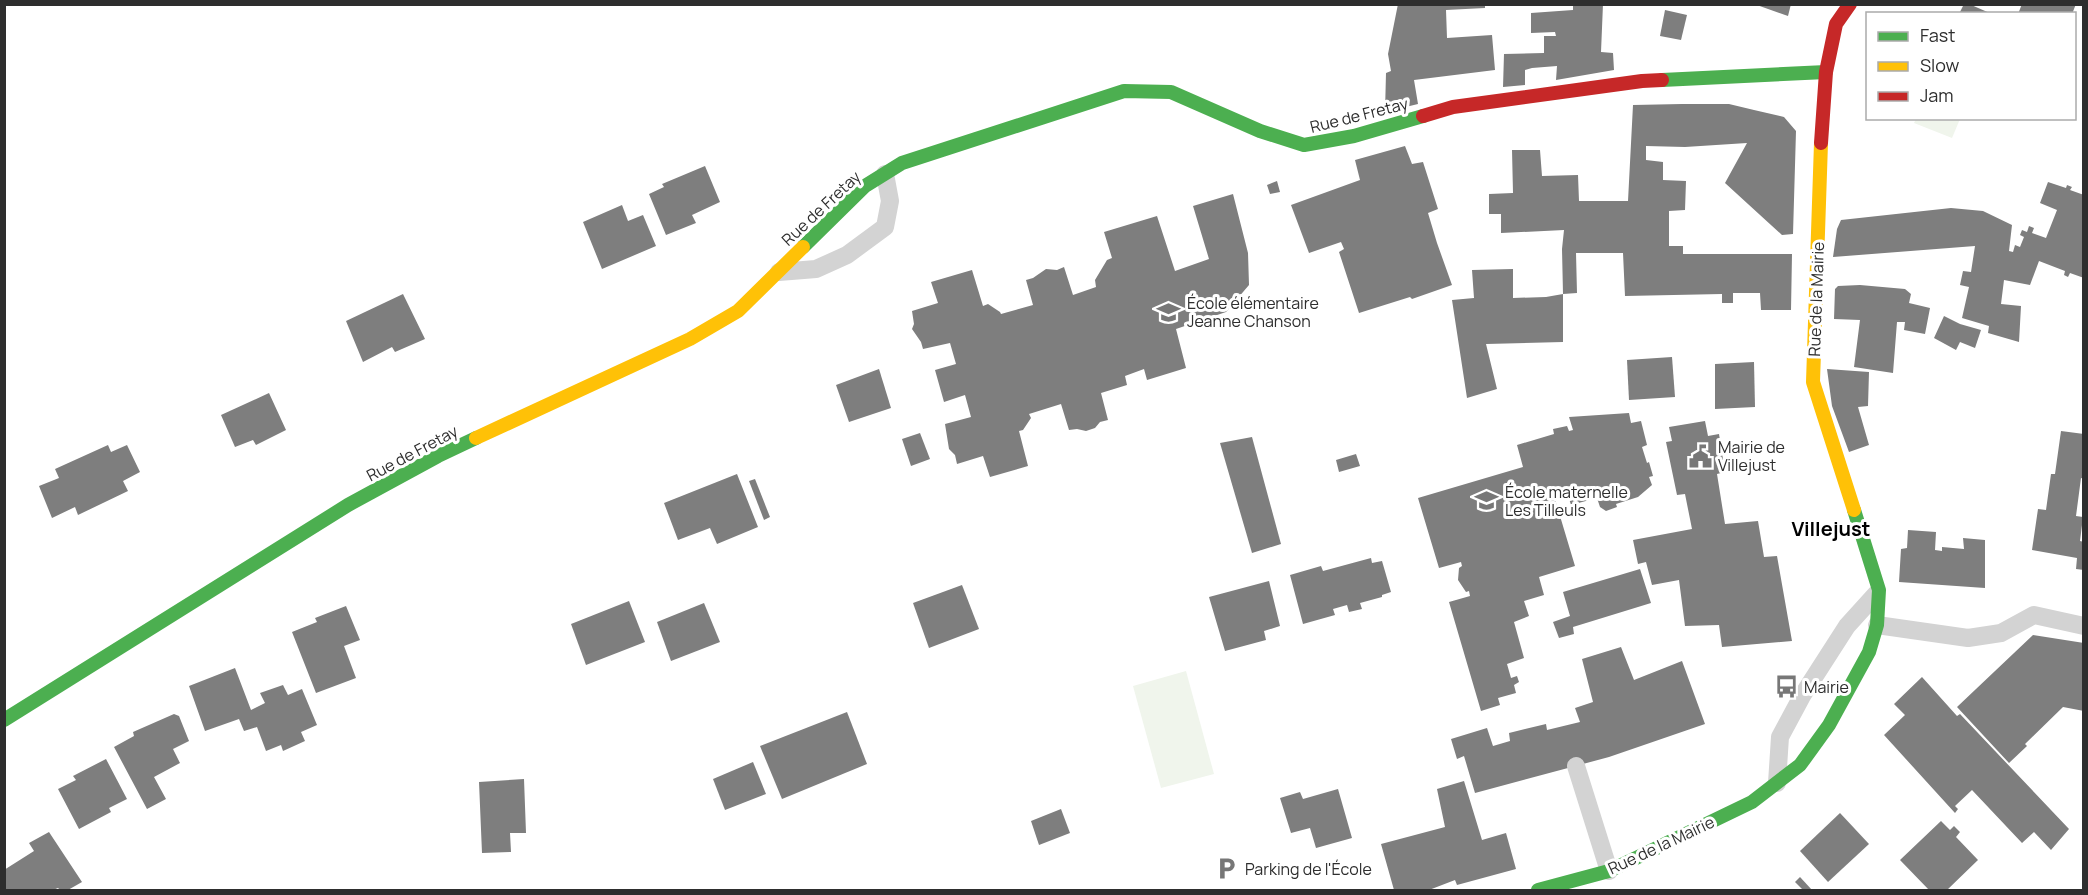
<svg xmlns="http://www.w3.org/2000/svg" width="2088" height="895" viewBox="0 0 2088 895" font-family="Manrope,sans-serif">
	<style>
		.green { fill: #f0f5ec }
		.building { fill: #7e7e7e }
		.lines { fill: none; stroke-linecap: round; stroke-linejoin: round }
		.lane { stroke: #d3d3d3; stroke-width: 18 }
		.fast { stroke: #4caf50; stroke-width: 14 }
		.slow { stroke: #ffc107; stroke-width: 14 }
		.jam { stroke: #c62828; stroke-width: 14 }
		.labels { text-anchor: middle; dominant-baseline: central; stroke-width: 6; stroke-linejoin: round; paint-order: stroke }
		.street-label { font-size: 16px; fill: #2e2e2e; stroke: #fff }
		.poi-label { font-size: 16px; fill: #2e2e2e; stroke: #fff; text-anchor: start }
		.quarter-label { font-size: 20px; font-weight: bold; fill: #000; stroke: #fff }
	</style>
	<rect width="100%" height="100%" fill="#fff"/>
	<g class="green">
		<polygon points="1916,119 1916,118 1960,119 1952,138 1914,123"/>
		<polygon points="1186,671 1214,774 1161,788 1133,686"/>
	</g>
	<g class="building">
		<polygon points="1398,4 1485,4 1485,8 1446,10 1447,38 1492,35 1495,70 1414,80 1418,104 1385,112 1386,73 1391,71 1388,54"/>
		<polygon points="1573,4 1603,4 1601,52 1613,53 1614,70 1556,80 1557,66 1532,68 1525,70 1525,85 1503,87 1504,54 1544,53 1544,36 1556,36 1555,32 1531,33 1531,13 1573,10"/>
		<polygon points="1754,4 1791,4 1788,16"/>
		<polygon points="1964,4 1969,4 1992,14 1959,14"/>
		<polygon points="2022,4 2076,4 2072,14 2018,14"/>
		<polygon points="1665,10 1687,15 1681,40 1660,36"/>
		<polygon points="1682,104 1729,104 1754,110 1784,117 1796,131 1793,234 1782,235 1725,183 1747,143 1685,147 1646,146 1646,160 1663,162 1663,180 1686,181 1685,210 1669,211 1669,246 1683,246 1683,254 1792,254 1791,310 1761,310 1760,293 1733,293 1733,303 1722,303 1722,294 1625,296 1623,253 1576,253 1577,293 1563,294 1562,249 1564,230 1501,233 1501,214 1489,214 1489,194 1513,193 1512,150 1540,150 1542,176 1578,175 1579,201 1628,201 1633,105"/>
		<polygon points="1405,146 1412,164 1423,162 1438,209 1428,213 1437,243 1452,285 1412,299 1410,297 1359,313 1339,252 1344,249 1341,242 1309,253 1291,205 1360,180 1355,160"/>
		<polygon points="705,166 720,202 692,215 696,223 666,235 649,194 664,187 662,184"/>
		<polygon points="1277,181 1280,192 1270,194 1267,185"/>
		<polygon points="2048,182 2066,188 2067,185 2072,187 2070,190 2084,195 2084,278 2070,273 2068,277 2064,275 2065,271 2039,261 2030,285 2004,280 2001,304 2021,306 2019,342 1988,333 1989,326 1962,318 1969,287 1960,285 1963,271 1971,272 1975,246 1833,257 1837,229 1841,220 1951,208 1983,211 2012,225 2009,251 2013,252 2015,245 2020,247 2024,237 2020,235 2022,230 2027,232 2029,226 2034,228 2032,233 2046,238 2057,210 2040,203"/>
		<polygon points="1233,194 1248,253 1249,285 1226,312 1176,329 1186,368 1147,380 1144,369 1125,376 1127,385 1101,393 1108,420 1100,422 1095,428 1086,431 1077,429 1069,430 1061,404 1029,414 1031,418 1023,430 1019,431 1028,466 990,477 983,456 957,464 955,455 949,449 945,424 971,417 965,395 944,402 935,370 956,364 950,343 923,349 921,342 912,329 914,324 912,311 938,303 931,282 972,270 983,306 988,304 1000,312 1001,314 1033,305 1026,280 1033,278 1046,269 1057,270 1064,267 1073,295 1096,287 1095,280 1107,260 1112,258 1104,232 1157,216 1175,271 1209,259 1193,206"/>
		<polygon points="622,205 628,221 643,215 656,246 602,269 583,222"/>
		<polygon points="1513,269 1513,298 1546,297 1563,294 1563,342 1486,344 1497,389 1467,398 1452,300 1474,298 1472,270"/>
		<polygon points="1860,285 1905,289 1911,294 1909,303 1930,308 1925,334 1904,330 1905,322 1897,322 1893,373 1854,367 1860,320 1834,319 1835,289 1838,286"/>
		<polygon points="403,294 425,339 395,352 392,347 363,362 346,321"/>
		<polygon points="1944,316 1960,324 1981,330 1975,348 1960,342 1956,350 1934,338"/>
		<polygon points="1672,357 1675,397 1629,400 1627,360"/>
		<polygon points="1754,362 1755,407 1715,409 1715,364"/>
		<polygon points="879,369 891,408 849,422 836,385"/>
		<polygon points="1827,369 1869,372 1868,406 1858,407 1869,445 1849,452 1832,406"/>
		<polygon points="269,393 286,430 256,445 253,440 235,447 221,415"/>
		<polygon points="1629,413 1631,423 1641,421 1647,445 1642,447 1647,463 1649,462 1653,476 1649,477 1652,485 1638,497 1616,504 1617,507 1606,511 1600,507 1597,498 1571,505 1567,492 1554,496 1575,566 1539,577 1544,595 1524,601 1529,616 1514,622 1524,658 1507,664 1511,678 1517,676 1519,682 1514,685 1516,693 1498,698 1500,705 1481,711 1449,602 1470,596 1469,591 1466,592 1458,580 1459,568 1462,566 1461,562 1439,568 1418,498 1523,467 1517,445 1554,434 1553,429 1567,426 1569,431 1573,430 1569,417"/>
		<polygon points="1705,421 1708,436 1719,434 1725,472 1717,474 1725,524 1758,521 1764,557 1777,556 1792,641 1722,647 1719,625 1685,626 1679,580 1652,585 1646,562 1638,564 1633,540 1692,529 1685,494 1677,495 1666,442 1672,441 1669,427"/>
		<polygon points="2061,431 2084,434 2084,479 2081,478 2076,516 2083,517 2080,541 2084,542 2084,570 2076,569 2077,558 2032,550 2038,509 2046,510 2051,474 2055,474"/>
		<polygon points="920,433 930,459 911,466 902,439"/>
		<polygon points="1252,437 1281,544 1252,553 1220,443"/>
		<polygon points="108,445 111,452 127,445 140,472 123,481 128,491 78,515 75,507 52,518 39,486 59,478 55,469"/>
		<polygon points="1356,454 1360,466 1339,472 1336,460"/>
		<polygon points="737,474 758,527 717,544 710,528 678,540 664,503"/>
		<polygon points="755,479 770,517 764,520 749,481"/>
		<polygon points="1908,530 1936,532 1935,550 1942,551 1942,547 1964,549 1963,538 1985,540 1985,588 1899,582 1901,549 1907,548"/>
		<polygon points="1371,558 1372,563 1382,561 1391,592 1382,595 1382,597 1360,603 1362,609 1349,612 1347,605 1333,609 1335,615 1303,624 1290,575 1321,566 1323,571"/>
		<polygon points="1640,569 1651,603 1573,627 1574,634 1559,638 1553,622 1570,616 1563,592"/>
		<polygon points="1269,581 1280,626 1264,631 1266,640 1225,651 1209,597"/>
		<polygon points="962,585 979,629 929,648 913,603"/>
		<polygon points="629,601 645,642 586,665 571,624"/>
		<polygon points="704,603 720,642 671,661 657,622"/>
		<polygon points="346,606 360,640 344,646 356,678 316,693 292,632 317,622 315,618"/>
		<polygon points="2033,635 2084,643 2084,711 2063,707 2025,744 2027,746 2009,763 1957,707"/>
		<polygon points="1621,647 1634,680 1682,661 1705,724 1609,757 1475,793 1464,756 1457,759 1451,739 1487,728 1493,746 1510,741 1509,733 1546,724 1547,730 1580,722 1575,708 1593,702 1582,659"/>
		<polygon points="235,668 251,710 265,703 260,693 283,685 288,695 302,689 317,725 301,732 305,741 283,751 281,745 266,751 257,727 244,731 239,719 205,731 189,686"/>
		<polygon points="1922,677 1957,716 1960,714 2069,829 2051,850 2034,832 2022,843 1972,790 1955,806 1958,809 1955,813 1884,735 1905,715 1894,704"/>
		<polygon points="847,712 867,764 782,799 760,746"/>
		<polygon points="174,714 179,716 189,741 173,749 180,763 154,777 166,799 147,809 114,747 134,736 133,732"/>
		<polygon points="106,759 127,799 109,808 111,812 79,829 58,789 76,780 73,776"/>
		<polygon points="753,762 766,794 725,810 713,779"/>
		<polygon points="524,779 526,833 510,833 511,852 482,853 479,782"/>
		<polygon points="1464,781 1482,840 1506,833 1516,869 1457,885 1455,880 1429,890 1394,890 1381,844 1445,827 1437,789"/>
		<polygon points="1338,789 1352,838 1316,848 1310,828 1291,833 1280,798 1300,792 1303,799"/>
		<polygon points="1061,809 1070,833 1039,845 1031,821"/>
		<polygon points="1840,813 1869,844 1828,882 1800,851"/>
		<polygon points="1941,821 1950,830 1954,826 1960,832 1956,837 1978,860 1947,890 1929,890 1900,860"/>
		<polygon points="49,832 82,882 68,890 60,890 58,888 53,890 4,890 4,870 34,851 29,843"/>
		<polygon points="1800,877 1812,890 1803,890 1795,882"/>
	</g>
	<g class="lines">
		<g class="lane">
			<polyline points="779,272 816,269 847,255 885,227 890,201 885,174"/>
			<polyline points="1877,625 1968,638 2001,633 2034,615 2084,626"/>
			<polyline points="1576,766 1609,871"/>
			<polyline points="1777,783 1780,737 1802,696 1847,626 1876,594"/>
		</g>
		<g class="fast">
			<polyline points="1662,80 1826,72"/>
			<polyline points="803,247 865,186 902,163 1124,91 1171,92 1260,131 1304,145 1354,136 1423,116"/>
			<polyline points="4,720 348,505 438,456 476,438"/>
			<polyline points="1538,890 1609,871 1752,802 1800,765 1829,725 1869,652 1877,625 1879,590 1854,510"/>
		</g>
		<g class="slow">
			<polyline points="1821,143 1813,382 1854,510"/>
			<polyline points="476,438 690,339 738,311 803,247"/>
		</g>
		<g class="jam">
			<polyline points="1423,116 1453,107 1642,81 1662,80"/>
			<polyline points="1821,143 1826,72 1836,24 1850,4"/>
		</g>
	</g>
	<defs>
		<symbol id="school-bare" viewBox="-9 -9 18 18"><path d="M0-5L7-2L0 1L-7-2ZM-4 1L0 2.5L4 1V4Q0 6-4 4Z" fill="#777" stroke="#fff" stroke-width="2.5" paint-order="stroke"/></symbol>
		<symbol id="civic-bare" viewBox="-9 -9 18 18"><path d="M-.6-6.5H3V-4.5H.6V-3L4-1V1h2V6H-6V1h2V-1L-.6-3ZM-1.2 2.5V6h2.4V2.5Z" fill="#777" stroke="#fff" stroke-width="2.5" paint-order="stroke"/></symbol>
		<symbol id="bus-bare" viewBox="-9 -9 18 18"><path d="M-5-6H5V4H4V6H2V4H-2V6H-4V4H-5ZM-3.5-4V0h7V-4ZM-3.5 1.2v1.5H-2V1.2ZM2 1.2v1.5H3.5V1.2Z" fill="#777" stroke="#fff" stroke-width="2.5" paint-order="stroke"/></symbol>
		<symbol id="parking-bare" viewBox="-9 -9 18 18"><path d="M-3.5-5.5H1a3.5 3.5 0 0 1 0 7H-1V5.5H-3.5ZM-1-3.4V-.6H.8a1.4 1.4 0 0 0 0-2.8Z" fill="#777" stroke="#fff" stroke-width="2.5" paint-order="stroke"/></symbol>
	</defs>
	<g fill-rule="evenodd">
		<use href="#school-bare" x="1152" y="296" width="33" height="33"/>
		<use href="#civic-bare" x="1684" y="440" width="33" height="33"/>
		<use href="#school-bare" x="1470" y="484" width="33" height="33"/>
		<use href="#bus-bare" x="1770" y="670" width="33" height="33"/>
		<use href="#parking-bare" x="1210" y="852" width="33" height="33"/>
	</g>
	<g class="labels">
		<g class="street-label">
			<text transform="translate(1359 115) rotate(-14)">Rue de Fretay</text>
			<text transform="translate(821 208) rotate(-43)">Rue de Fretay</text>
			<text transform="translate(1816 299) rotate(-88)">Rue de la Mairie</text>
			<text transform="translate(412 453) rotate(-28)">Rue de Fretay</text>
			<text transform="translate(1661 845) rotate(-25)">Rue de la Mairie</text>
		</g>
		<g class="poi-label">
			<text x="1187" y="303">École élémentaire<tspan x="1187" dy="18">Jeanne Chanson</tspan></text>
			<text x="1718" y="447">Mairie de<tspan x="1718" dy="18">Villejust</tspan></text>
			<text x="1505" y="492">École maternelle<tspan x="1505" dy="18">Les Tilleuls</tspan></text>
			<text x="1804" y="687">Mairie</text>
			<text x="1245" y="869">Parking de l'École</text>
		</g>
		<g class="quarter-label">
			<text x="1831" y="528">Villejust</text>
		</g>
	</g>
	<rect width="2088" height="895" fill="none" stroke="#2e2e2e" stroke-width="12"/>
	<rect x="1866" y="12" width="210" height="108" fill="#ffffff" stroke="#ababab" stroke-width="1.5"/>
	<rect x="1878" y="32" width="30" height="9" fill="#4caf50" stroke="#ababab" stroke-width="1.5"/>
	<text x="1920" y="42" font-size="18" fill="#2e2e2e">Fast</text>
	<rect x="1878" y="62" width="30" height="9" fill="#ffc107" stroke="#ababab" stroke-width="1.5"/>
	<text x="1920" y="72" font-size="18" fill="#2e2e2e">Slow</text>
	<rect x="1878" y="92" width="30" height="9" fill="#c62828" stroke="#ababab" stroke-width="1.5"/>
	<text x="1920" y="102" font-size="18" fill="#2e2e2e">Jam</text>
</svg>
